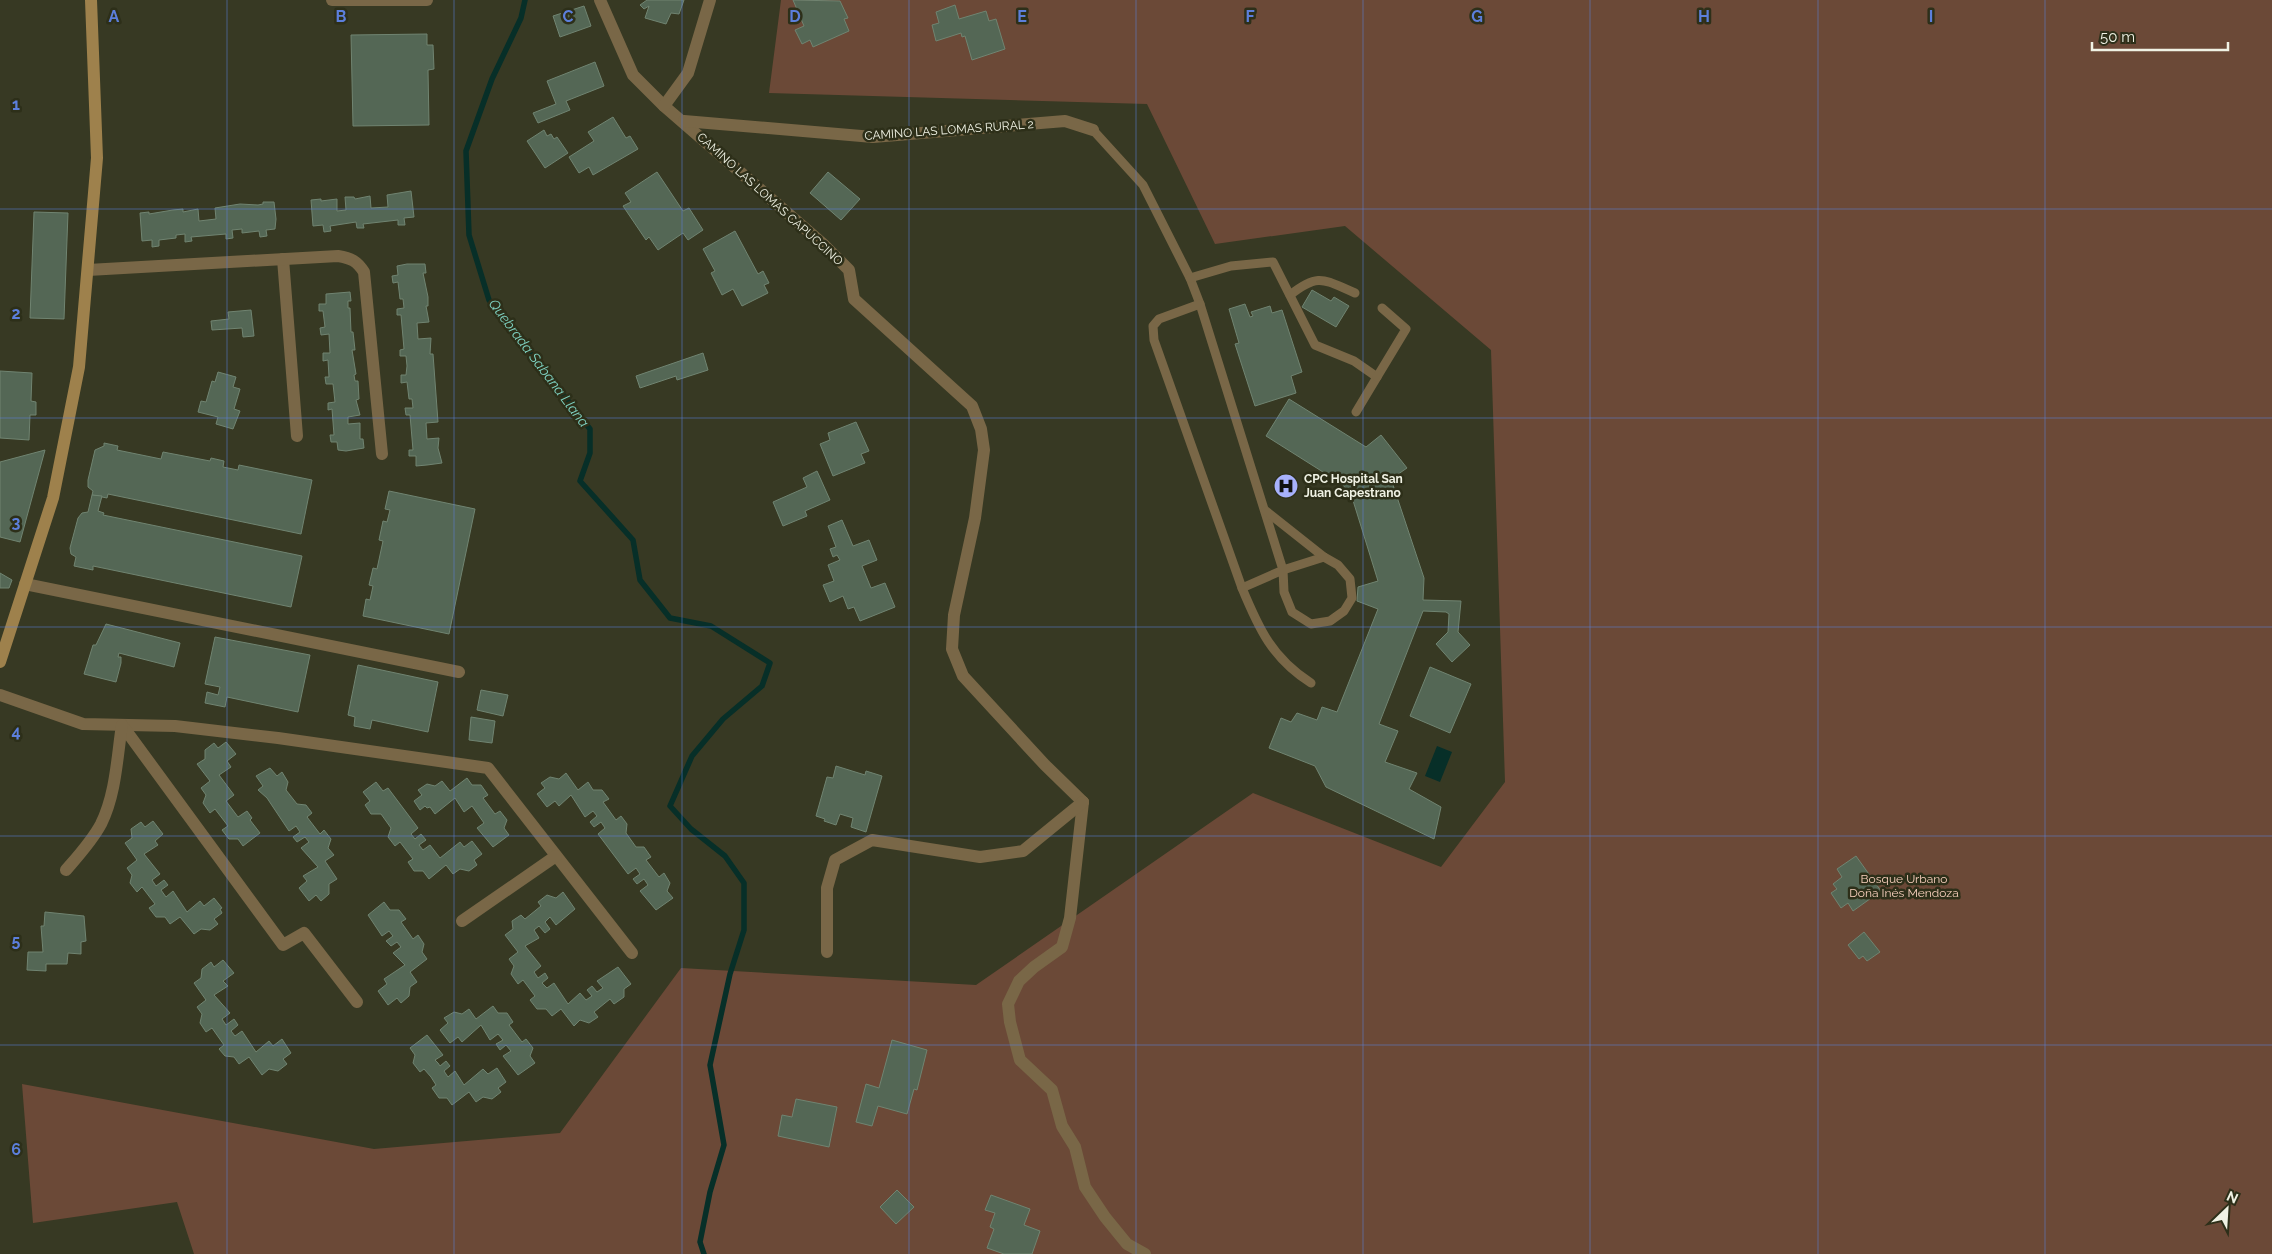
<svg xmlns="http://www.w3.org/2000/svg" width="2272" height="1254" viewBox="0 0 2272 1254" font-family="Raleway,sans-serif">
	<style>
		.green { fill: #6b4937 }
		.water { fill: #072f28 }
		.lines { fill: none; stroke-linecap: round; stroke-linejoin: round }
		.stream { stroke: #072f28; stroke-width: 5.5 }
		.building { fill: #546755; stroke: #708471 }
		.lane { stroke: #796747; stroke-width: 9 }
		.street { stroke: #796747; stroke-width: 12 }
		.secondary { stroke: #9e814c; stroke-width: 12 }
		.grid { fill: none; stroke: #5c7fdc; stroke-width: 1; stroke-opacity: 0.55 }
		.labels { text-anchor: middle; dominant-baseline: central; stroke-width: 5; stroke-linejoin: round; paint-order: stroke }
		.street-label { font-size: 12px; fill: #f0f2e4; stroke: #2d2f19 }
		.poi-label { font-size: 12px; font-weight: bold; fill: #f0f2e4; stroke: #2d2f19; text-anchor: start }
		.park-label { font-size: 12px; fill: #f9d1be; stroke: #2d2f19 }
		.water-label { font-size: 14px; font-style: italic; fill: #7ed1c0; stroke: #2d2f19 }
		.grid-label { font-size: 16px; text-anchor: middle; font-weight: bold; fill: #5c7fdc; stroke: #2d2f19; stroke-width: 5; stroke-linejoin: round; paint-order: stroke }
	</style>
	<rect width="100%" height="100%" fill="#373923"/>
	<polygon class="green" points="781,0 2272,0 2272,1254 194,1254 177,1202 33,1223 22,1084 374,1149 560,1133 681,968 976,985 1253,793 1441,867 1505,782 1491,350 1345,226 1215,244 1147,104 769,93"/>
	<polygon class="water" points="1437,746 1452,752 1440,782 1425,776"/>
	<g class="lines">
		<polyline class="stream" points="525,0 521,18 492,79 466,151 469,235 489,300 590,429 590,453 580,481 633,540 640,580 670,618 711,626 770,663 762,686 723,719 692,756 670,806 691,829 725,856 744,883 744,930 730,974 710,1065 724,1145 710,1192 700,1242 704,1254"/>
	</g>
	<g class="building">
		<polygon points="647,0 684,0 679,14 671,13 666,24 645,18 649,6 644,9 640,5"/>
		<polygon points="793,0 840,1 848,18 844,19 849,31 813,47 810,40 802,44 795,30 804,26"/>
		<polygon points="955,5 959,19 986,11 989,21 996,19 1005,49 972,60 965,36 962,37 961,33 936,41 932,25 939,23 936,12"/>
		<polygon points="584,6 591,26 560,37 553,16"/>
		<polygon points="427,34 427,45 433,45 434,69 428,70 429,125 353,126 351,35"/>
		<polygon points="595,62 604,86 566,101 570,110 538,123 533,113 556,104 547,81"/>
		<polygon points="613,117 626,138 630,136 638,149 593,175 589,167 579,173 569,157 594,141 588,132"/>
		<polygon points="544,130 547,136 551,134 554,139 557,137 568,153 545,168 527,141"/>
		<polygon points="657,172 683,211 689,208 703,230 688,240 683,233 658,250 649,237 646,240 623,206 631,202 625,193"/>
		<polygon points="828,172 860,199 841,220 810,193"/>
		<polygon points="411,191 414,217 404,218 405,225 398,225 398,220 363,224 364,228 357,228 356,222 330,226 331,231 324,232 323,225 313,226 311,200 321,199 321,201 337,199 337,211 346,210 345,197 354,197 355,199 370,196 371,208 388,207 387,195"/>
		<polygon points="263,202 274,202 276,219 275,229 266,230 267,236 260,237 259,231 242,233 242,229 232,230 233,238 226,239 226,234 191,237 192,241 185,242 185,234 176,235 176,238 159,240 159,246 152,247 152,240 142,241 140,213 149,212 149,214 173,210 183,209 183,212 198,209 199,221 216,219 215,208 240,204 258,205 263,204"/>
		<polygon points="34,212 68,213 64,319 30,318"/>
		<polygon points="735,231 758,274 763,271 769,283 764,285 768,293 742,306 733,289 722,295 711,273 715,271 703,249"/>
		<polygon points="407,264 425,264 426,273 423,273 428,297 428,306 426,306 429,322 417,323 418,339 431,338 430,354 433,354 438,422 426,423 427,439 439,438 438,448 442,463 427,465 416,466 416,456 409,456 409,450 413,450 410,415 406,415 405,408 413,408 412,399 409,399 407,382 401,383 401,375 406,375 407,366 406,356 400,356 400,350 404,349 401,315 397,315 397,309 404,308 403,299 400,299 398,282 393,283 392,276 398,275 397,266"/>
		<polygon points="1312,290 1331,301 1334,297 1349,306 1336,327 1302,307"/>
		<polygon points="350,292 351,301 348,301 348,308 350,308 351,332 353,332 355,350 352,350 356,374 354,375 355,381 358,381 359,399 356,400 360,415 348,417 348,424 360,423 360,439 363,439 364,448 346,451 338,450 337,442 331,442 330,435 334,435 332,409 328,410 328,403 335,402 333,384 326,384 325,377 329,377 328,360 323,361 323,353 330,353 329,334 321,335 320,328 325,327 323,311 319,311 319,304 326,304 326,294"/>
		<polygon points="1245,304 1250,317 1253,316 1251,312 1270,306 1272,313 1282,310 1302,372 1291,376 1296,393 1255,406 1235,344 1239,343 1229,309"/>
		<polygon points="251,310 254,336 243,337 242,328 212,330 211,321 229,319 228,312"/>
		<polygon points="703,353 708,370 677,380 676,376 640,388 636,376"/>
		<polygon points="0,371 32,373 31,401 36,402 36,415 30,415 29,440 0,438"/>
		<polygon points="218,372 236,377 233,387 240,389 234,409 240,411 233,429 216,424 218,417 198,412 201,401 206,402 212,381 215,382"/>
		<polygon points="1289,399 1366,447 1381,435 1407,468 1391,479 1424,578 1423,600 1461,601 1458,632 1470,645 1452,662 1436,644 1448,632 1449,614 1446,612 1423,611 1379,724 1398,731 1385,762 1417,773 1409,789 1441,807 1434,839 1326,787 1315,766 1269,748 1281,718 1291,722 1297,713 1317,720 1322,707 1337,712 1378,609 1357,601 1358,587 1378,581 1351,494 1342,484 1266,436"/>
		<polygon points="856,422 869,451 861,454 865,463 833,476 820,444 830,440 828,433"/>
		<polygon points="104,443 118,446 117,450 161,459 163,452 210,461 211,458 224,461 223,467 238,470 239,465 312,480 301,534 108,494 107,498 92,495 93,491 88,487 88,480 95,450 104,446"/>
		<polygon points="45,450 20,542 0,537 0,462"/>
		<polygon points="817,471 830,500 805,511 807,516 783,526 773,502 807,487 803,478"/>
		<polygon points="389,491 475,509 449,634 363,616 366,599 370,600 373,586 369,585 373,568 377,569 383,541 379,540 383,521 387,522 390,510 385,509"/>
		<polygon points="92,495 102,496 98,511 104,513 103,515 302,556 291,607 93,566 93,570 74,566 76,557 71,554 70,548 78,518 82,513 88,512"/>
		<polygon points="842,520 853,546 869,540 877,560 862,566 871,588 885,583 895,607 860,621 854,607 848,609 843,596 830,602 823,585 834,581 828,565 840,560 837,555 833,557 830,549 836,547 828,526"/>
		<polygon points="0,573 12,580 9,588 0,588"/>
		<polygon points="106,624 180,643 174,667 119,653 118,657 121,657 121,663 116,682 84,674 93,645 96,645"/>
		<polygon points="215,637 310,655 298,712 227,697 225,707 205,703 207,692 218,695 220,687 205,684"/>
		<polygon points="358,665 438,682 428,732 372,720 370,729 354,726 355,717 348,715"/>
		<polygon points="1430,667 1471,684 1450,733 1410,716"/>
		<polygon points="481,690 508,695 503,716 477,710"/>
		<polygon points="471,717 495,721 492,743 469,740"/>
		<polygon points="226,742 236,754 227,761 231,767 219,775 234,795 226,801 238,817 247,811 252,818 250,820 260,833 243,846 238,839 229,839 222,830 228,826 215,809 210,813 203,803 206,795 201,788 210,781 197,764 205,759 205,750 214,743 218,748"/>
		<polygon points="836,766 865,775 866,771 882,776 866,832 851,827 853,818 840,814 836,825 824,821 825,819 816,816 827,777 833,778"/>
		<polygon points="270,768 277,776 282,772 288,782 286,790 297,804 306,805 312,813 307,817 320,834 324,830 331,839 328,848 334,855 325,861 337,879 329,884 329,894 321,901 316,895 309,901 299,888 307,881 303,876 318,867 301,848 309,842 305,837 297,842 293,837 300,832 296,826 289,831 267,798 258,790 263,786 256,776"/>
		<polygon points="566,773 578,790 588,782 593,790 602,790 609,799 603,802 616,820 621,816 627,824 626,833 636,847 644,847 651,857 646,860 659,877 664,873 670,883 667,891 673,898 656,910 640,891 648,885 644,879 637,884 633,879 640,874 636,868 628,874 598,834 605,828 601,822 594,827 590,822 597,816 593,811 585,817 571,795 559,806 555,801 547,807 537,794 545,788 541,783 550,777 559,779"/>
		<polygon points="467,778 472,785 481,785 488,795 483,798 495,814 500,811 507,820 504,828 509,835 493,847 477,828 484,823 472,806 464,812 455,798 435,814 430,807 427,808 425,806 420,810 414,801 422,795 418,790 427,784 435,786 442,781 450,791"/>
		<polygon points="376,782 383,791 388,788 418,828 411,834 415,839 421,834 426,840 419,845 423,850 430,845 440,858 460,842 464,847 472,841 482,854 474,860 477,865 469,871 460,869 453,874 446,865 429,879 423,871 414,871 408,862 413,859 400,842 395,846 388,837 391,828 381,814 371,814 365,805 370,801 363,792"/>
		<polygon points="153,821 163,834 155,841 158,845 144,854 160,874 152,880 156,886 164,880 168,885 161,890 166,897 173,891 187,912 200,901 204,906 214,898 222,908 220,909 222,913 214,919 218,924 210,930 201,929 194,934 180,917 170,924 165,917 156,917 149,908 155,904 142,887 137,892 130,883 132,875 127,868 137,860 125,843 132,838 131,829 141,822 145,827"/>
		<polygon points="1856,856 1881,891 1853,911 1848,903 1841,908 1831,893 1837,889 1833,884 1842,877 1837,869"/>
		<polygon points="563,892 575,909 556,925 550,917 545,922 550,929 545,933 539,926 534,930 539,938 525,946 541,966 534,972 538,978 545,973 548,978 542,983 547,988 554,983 568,1004 580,993 586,1000 592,996 587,990 592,986 597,992 603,988 597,981 618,967 631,984 624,989 624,997 614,1004 610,999 594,1012 598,1017 589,1023 580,1020 574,1026 561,1009 552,1016 546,1009 537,1009 530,1000 535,996 523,980 518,984 511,974 514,966 509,959 518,952 505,935 513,929 512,921 521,915 525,919 541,906 538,902 547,895 556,898"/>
		<polygon points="384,902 390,910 399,910 406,919 401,922 413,939 418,935 424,944 422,952 427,959 410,972 417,982 410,987 409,996 401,1003 397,998 388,1005 378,991 387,984 384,979 405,965 393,953 401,947 397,942 391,946 386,941 393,936 389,931 382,936 368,915"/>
		<polygon points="45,912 84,916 86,941 81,942 81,954 68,953 67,964 46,964 46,971 27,970 28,952 43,952 41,926 44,926"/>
		<polygon points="1864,932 1880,952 1867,961 1863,956 1859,959 1848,945"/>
		<polygon points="223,960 234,973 223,981 228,986 214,995 230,1013 222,1019 226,1025 234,1019 238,1025 231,1031 235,1036 242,1031 256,1052 269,1041 273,1046 282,1039 291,1053 283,1059 287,1064 278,1071 269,1069 262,1075 249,1057 239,1064 234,1057 225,1056 219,1049 224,1045 212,1028 206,1032 200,1023 202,1014 197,1007 206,1000 194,983 201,978 202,969 211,962 214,967"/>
		<polygon points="493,1006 498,1013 507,1013 513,1022 509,1025 522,1042 526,1039 533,1048 530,1056 535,1063 518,1075 503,1056 511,1051 506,1045 500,1050 496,1044 503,1040 498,1034 490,1040 481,1025 462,1042 458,1037 450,1043 440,1030 448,1023 444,1018 454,1012 462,1014 469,1009 476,1019"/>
		<polygon points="427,1035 443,1055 435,1060 438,1063 440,1066 446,1061 450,1066 444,1071 448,1077 455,1071 464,1085 483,1069 488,1074 497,1068 506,1082 498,1088 501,1092 492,1099 483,1097 476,1102 469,1092 452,1105 447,1098 439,1098 432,1088 436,1085 431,1077 424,1069 420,1072 413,1063 415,1055 410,1048"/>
		<polygon points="892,1040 927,1050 917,1090 914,1089 907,1114 878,1106 872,1126 856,1122 866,1084 879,1088"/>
		<polygon points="796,1099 837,1107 829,1147 778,1136 782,1115 792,1117"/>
		<polygon points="897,1190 914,1207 896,1224 880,1207"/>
		<polygon points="991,1195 1030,1209 1024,1225 1040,1231 1032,1254 1004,1254 987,1248 994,1229 990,1227 995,1213 985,1210"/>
	</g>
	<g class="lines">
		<g class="lane">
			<polyline points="1093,130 1143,185 1190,278 1200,304 1283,570 1284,592 1292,612 1311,624 1330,621 1344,611 1352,598 1350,579 1338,565 1324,557 1283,570 1242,588"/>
			<polyline points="1190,278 1231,266 1273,262 1315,345 1354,361 1377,377 1356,412"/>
			<path d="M1290,295C1319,272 1324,280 1355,293"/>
			<path d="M1200,304L1159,319L1153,326L1154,340L1242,588C1259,629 1272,658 1311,683"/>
			<polyline points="1377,377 1406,329 1382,308"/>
			<polyline points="1266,511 1324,557"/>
		</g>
		<g class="street">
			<polyline points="332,0 427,0"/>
			<polyline points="600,0 633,75 664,106 823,244 849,270 854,299 972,406 981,429 984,450 975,518 954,615 952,649 963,676 1045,765 1083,802"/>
			<polyline points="664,106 688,73 710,0"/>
			<polyline points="684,121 873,137 1065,121 1093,130"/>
			<polyline points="283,259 297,436"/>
			<path d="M88,270L338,256C351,258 357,261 364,272L382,454"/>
			<polyline points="25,584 459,672"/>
			<polyline points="0,695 83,724 175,726 278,738 488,768 632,953"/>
			<polyline points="122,725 283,945 304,933 357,1002"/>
			<polyline points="1083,802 1070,918 1062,947 1034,967 1019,981 1008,1004 1010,1022 1020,1060 1052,1090 1062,1126 1075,1147 1085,1187 1105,1217 1127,1244 1145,1254"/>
			<path d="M66,870C79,855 92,841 101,824C116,794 117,757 122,725"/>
			<polyline points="462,921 556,856"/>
			<polyline points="827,952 827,888 835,860 872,840 980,857 1023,851 1083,802"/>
		</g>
		<polyline class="secondary" points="0,662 53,498 79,367 97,158 91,0"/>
	</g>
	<path class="grid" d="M227,0V1254M454,0V1254M682,0V1254M909,0V1254M1136,0V1254M1363,0V1254M1590,0V1254M1818,0V1254M2045,0V1254M0,209H2272M0,418H2272M0,627H2272M0,836H2272M0,1045H2272"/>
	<defs>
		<symbol id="hospital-disc" viewBox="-11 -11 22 22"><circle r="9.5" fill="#a7b1fc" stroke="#2d2f19"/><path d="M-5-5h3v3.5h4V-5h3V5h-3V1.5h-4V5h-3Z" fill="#111"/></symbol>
	</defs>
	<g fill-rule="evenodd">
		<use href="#hospital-disc" x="1272" y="472" width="28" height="28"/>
	</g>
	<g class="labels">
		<g class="street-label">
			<text transform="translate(949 130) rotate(-4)">CAMINO LAS LOMAS RURAL 2</text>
			<text transform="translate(770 199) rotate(42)">CAMINO LAS LOMAS CAPUCCINO</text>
		</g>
		<g class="poi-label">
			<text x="1304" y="479">CPC Hospital San<tspan x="1304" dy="14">Juan Capestrano</tspan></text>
		</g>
		<g class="park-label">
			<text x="1904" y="879">Bosque Urbano<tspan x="1904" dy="14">Doña Inés Mendoza</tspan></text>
		</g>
		<g class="water-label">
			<text transform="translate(539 363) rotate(53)">Quebrada Sabana Llana</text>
		</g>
	</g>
	<g class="grid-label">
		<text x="114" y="22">A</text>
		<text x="341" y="22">B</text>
		<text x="568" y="22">C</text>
		<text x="795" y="22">D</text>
		<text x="1022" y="22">E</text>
		<text x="1250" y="22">F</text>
		<text x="1477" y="22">G</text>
		<text x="1704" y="22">H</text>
		<text x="1931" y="22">I</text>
		<text x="16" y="110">1</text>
		<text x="16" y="319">2</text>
		<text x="16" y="528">3</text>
		<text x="16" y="737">4</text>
		<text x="16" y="946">5</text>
		<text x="16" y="1155">6</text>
	</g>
	<g transform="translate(2227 1209) rotate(25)" stroke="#2d2f19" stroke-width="4" paint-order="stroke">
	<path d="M0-4L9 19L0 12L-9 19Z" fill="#f0f2e4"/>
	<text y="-8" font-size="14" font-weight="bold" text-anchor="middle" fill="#f0f2e4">N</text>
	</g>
	<path d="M2092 42v8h136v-8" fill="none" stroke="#f0f2e4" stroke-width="2.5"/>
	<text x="2100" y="42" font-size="15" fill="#f0f2e4" stroke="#2d2f19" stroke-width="4" paint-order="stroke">50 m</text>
</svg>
